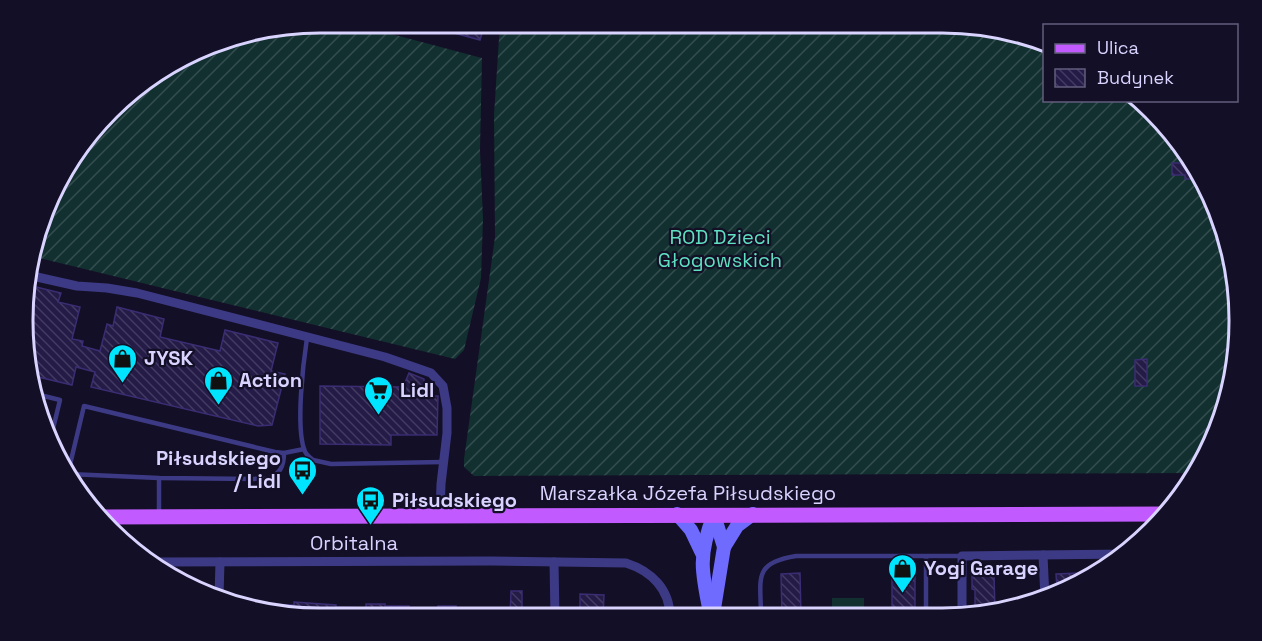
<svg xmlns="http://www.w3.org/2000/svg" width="1262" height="641" viewBox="0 0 1262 641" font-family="'Space Grotesk',sans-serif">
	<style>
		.park { fill: #12302f }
		.garden { fill: url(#garden-furrows) }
		.building { fill: url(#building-back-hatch); stroke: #3b2d73; stroke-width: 1.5 }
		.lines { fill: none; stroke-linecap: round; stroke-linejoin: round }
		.lane { stroke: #3d3a85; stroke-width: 4.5 }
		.street { stroke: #3d3a85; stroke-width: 9 }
		.secondary { stroke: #6f6bff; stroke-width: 14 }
		.primary { stroke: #c25bff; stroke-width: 15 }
		.labels { text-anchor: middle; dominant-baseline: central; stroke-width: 4.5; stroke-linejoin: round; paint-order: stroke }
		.park-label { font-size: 20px; fill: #5fe0c0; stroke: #130f26 }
		.poi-label { font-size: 20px; font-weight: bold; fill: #d9d4ff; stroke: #130f26; text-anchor: start }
		.street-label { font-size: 20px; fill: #d9d4ff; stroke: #130f26 }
		.rim { fill: none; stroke: #d9d4ff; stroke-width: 3 }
	</style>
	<defs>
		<pattern id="garden-furrows" width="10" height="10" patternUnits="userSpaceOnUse" patternTransform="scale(1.5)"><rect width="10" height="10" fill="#12302f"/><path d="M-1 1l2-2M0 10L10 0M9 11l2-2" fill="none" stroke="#344d4e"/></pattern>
		<pattern id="building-back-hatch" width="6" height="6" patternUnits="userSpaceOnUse" patternTransform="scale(1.5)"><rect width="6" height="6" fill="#241b47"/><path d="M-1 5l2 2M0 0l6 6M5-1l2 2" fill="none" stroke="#433b63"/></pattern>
	</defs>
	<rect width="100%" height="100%" fill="#130f26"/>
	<rect class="park" x="832" y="598" width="32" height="18"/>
	<g class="garden">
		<polygon points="320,23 350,23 482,58 480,150 483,219 481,278 464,350 455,359 31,256 63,171 139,84 224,38"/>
		<polygon points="500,23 961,23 1044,45 1044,100 1135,101 1165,124 1224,224 1239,340 1209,452 1195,473 474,476 464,467 464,459 495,237 494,115"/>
	</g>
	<g class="building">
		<polygon points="453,23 485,23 480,40 450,32"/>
		<polygon points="1184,157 1188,163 1197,179 1185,179 1185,175 1172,175 1172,163 1184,163"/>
		<polygon points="28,285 61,293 58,302 80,307 72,339 83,341 82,346 100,351 107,324 113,326 117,307 164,319 160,337 220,351 225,330 278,343 271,371 285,374 272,425 258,426 91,387 95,372 76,367 72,385 30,375 25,359"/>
		<polygon points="1147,359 1147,386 1135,386 1135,360"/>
		<polygon points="409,373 424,379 424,387 428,387 428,396 438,396 437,435 391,435 391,445 320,444 320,386 403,387"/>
		<polygon points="800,573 801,616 782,616 781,574"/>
		<polygon points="1079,573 1079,582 1060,593 1060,589 1057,589 1056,574"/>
		<rect x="892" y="574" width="23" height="38"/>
		<polygon points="972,574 994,574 995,612 975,616 975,590 972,589"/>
		<polygon points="511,591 522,591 522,617 510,617"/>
		<polygon points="580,594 604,595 603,617 580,617"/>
		<polygon points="294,602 336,605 336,607 366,608 366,604 385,604 385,606 409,606 409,608 437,609 437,617 301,618 263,608 264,604 294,605"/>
		<polygon points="438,606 456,606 456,617 437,617"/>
	</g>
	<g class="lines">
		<g class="lane">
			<path d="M307,338C303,364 296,425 304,449C305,454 309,457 313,460L331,464L443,462"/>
			<polyline points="36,394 60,400 50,441"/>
			<polyline points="68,473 84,406 275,452 284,453 304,449"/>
			<path d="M69,474L159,478L268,479C280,474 284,466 284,453"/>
			<polyline points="159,515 159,478"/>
			<polyline points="926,557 926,616"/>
			<path d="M761,617C761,579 752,563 796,556H961"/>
		</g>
		<g class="street">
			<polyline points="28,275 77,286 107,288 137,293 385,357 431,373 443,386 447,408 447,433 441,484 440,515"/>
			<polyline points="1043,555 1045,599"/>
			<path d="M153,562L491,561L626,563C651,571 670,589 670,617"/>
			<polyline points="554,562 555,617"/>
			<polyline points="219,596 220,562"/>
			<polyline points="962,616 962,556 1126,554"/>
		</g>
		<g class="secondary">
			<polyline points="677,514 691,530 702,553"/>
			<polyline points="724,547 737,526 753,514"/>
			<polyline points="713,615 724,547 714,515"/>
			<path d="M711,617C702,574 697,556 714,515"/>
		</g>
		<polyline class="primary" points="99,517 1168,514"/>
	</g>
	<defs>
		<symbol id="shop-pin" viewBox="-11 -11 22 30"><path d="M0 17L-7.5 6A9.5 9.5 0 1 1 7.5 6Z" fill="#00e5ff" stroke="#130f26"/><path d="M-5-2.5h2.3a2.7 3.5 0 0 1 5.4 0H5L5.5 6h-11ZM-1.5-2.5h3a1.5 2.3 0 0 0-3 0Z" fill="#111"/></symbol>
		<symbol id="supermarket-pin" viewBox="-11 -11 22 30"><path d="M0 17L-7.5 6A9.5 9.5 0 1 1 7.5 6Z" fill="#00e5ff" stroke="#130f26"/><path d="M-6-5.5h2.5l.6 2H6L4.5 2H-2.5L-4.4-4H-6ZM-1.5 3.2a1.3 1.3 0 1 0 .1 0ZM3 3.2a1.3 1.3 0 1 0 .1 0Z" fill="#111"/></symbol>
		<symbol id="bus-pin" viewBox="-11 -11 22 30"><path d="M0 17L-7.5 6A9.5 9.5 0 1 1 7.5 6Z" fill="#00e5ff" stroke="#130f26"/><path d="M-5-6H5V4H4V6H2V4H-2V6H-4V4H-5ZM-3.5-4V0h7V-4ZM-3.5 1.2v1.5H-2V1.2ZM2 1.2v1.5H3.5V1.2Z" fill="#111"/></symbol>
	</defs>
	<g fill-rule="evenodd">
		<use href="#shop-pin" x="106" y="342" width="33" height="45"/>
		<use href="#shop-pin" x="202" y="364" width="33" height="45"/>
		<use href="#supermarket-pin" x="362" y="374" width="33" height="45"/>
		<use href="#bus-pin" x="286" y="454" width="33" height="45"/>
		<use href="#bus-pin" x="354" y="484" width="33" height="45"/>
		<use href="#shop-pin" x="886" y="552" width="33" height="45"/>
	</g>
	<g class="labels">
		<g class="park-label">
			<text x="720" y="237">ROD Dzieci<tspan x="720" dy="23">Głogowskich</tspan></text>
		</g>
		<g class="poi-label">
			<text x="144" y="358">JYSK</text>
			<text x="239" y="380">Action</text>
			<text x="400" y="390">Lidl</text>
			<text x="281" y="458" text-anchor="end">Piłsudskiego<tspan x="281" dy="23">/ Lidl</tspan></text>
			<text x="392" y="500">Piłsudskiego</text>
			<text x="924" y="568">Yogi Garage</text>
		</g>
		<g class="street-label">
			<text x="688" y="493">Marszałka Józefa Piłsudskiego</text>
			<text x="354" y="543">Orbitalna</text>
		</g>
	</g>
	<path d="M0 0H1262V641H0ZM320 33H942A287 287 0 0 1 1229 320V321A287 287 0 0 1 942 608H320A287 287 0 0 1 33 321V320A287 287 0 0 1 320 33Z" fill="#130f26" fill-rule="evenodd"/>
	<path class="rim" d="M320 33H942A287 287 0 0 1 1229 320V321A287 287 0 0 1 942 608H320A287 287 0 0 1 33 321V320A287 287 0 0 1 320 33Z"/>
	<rect x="1043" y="24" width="195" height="78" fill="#130f26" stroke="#625e7d" stroke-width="1.5"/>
	<rect x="1055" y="44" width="30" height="9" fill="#c25bff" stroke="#625e7d" stroke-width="1.5"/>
	<text x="1097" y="54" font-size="18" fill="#d9d4ff">Ulica</text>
	<rect x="1055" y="69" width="30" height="18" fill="url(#building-back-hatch)" stroke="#625e7d" stroke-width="1.5"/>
	<text x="1097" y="84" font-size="18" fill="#d9d4ff">Budynek</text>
</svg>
